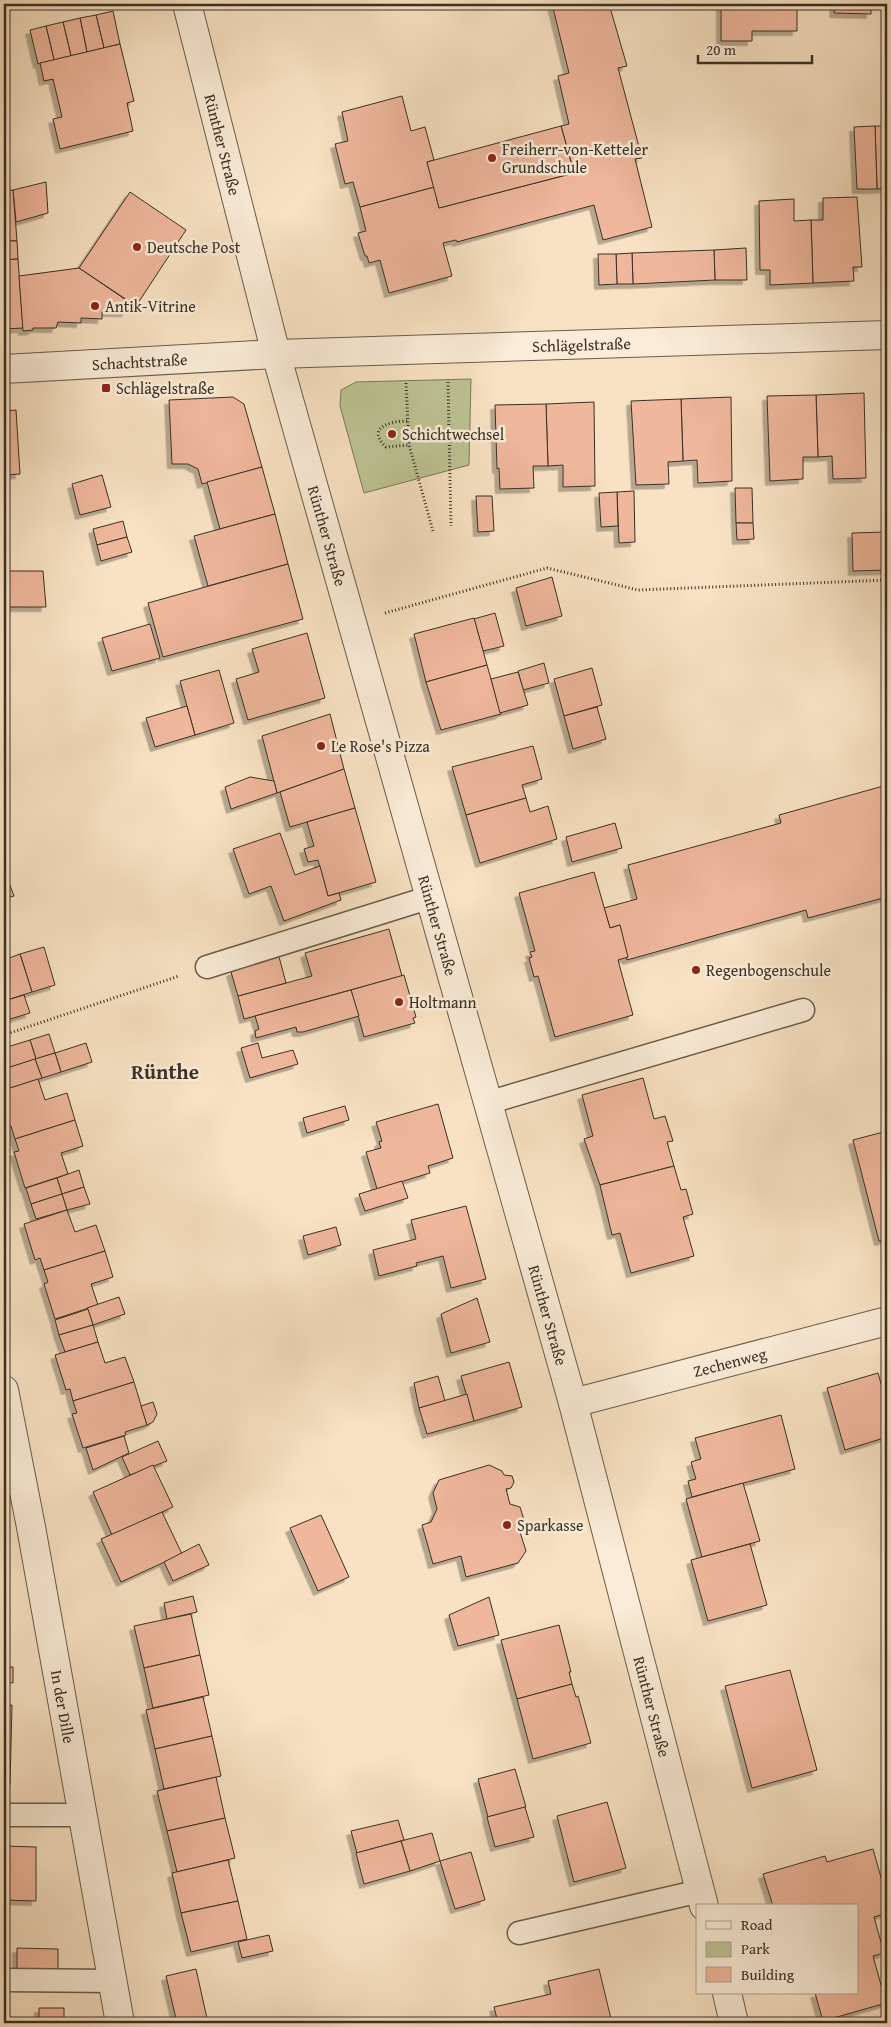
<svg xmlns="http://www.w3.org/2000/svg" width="891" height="2027" viewBox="0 0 891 2027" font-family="'Gentium Book Plus',serif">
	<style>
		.green { fill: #bdc394; stroke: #7b7a5c }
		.building { fill: #efb79c; stroke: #393025; filter: url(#shadow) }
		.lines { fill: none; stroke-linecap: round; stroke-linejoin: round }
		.service-casing { stroke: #695c4c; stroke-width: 25 }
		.minor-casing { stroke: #695c4c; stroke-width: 30 }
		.path { stroke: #393025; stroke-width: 3; stroke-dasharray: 1 2.5; stroke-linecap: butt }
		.service { stroke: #faecd8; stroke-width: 22 }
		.minor { stroke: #faecd8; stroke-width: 28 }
		.poi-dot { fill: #8f2418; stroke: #faecd8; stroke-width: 2 }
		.labels { text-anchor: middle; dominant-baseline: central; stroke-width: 5; stroke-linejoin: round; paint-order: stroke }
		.street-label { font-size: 16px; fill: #393025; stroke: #faecd8 }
		.poi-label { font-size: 16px; fill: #393025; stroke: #faecd8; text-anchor: start }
		.district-label { font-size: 21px; font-weight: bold; fill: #393025; stroke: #faecd8 }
	</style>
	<defs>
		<filter id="shadow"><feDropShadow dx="-4.5" dy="4.5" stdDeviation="0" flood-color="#0004"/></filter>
	</defs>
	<rect width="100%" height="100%" fill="#f8e2c3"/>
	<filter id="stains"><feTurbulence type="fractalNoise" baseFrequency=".004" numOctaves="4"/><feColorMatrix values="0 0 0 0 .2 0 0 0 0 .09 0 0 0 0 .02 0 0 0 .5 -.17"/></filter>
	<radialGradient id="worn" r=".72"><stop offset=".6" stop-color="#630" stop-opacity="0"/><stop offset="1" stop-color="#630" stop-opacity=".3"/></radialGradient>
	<polygon class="green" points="471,379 469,465 364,493 340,406 341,390 356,382"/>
	<g class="building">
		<polygon points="552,4 609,4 627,66 618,68 642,158 635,159 652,227 603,240 594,205 457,242 456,240 443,243 452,276 389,293 380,260 369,263 367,256 365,256 358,233 366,231 360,207 434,187 439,208 574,173 561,126 569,124 558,76 569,73"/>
		<polygon points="721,4 797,4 797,31 752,31 752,41 721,41"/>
		<polygon points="835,4 871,4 871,14 834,13"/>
		<polygon points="113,11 120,44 104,48 96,15"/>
		<polygon points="96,15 104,48 87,52 80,18"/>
		<polygon points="80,18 87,52 71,56 63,22"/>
		<polygon points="63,22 71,56 54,60 46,26"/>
		<polygon points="46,26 54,60 38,64 30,30"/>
		<polygon points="120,44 134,101 127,103 133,131 60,149 53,119 62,117 53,79 44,81 40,63"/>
		<polygon points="402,96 411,131 425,127 434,160 427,162 434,187 360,207 353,182 345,184 335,144 348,141 342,112"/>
		<polygon points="561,126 574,173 439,208 427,162"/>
		<polygon points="875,126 887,126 887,188 877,189"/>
		<polygon points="875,126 877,189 857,189 854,127"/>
		<polygon points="46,182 48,213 16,222 13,190"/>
		<polygon points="13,190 17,241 4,241 4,191"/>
		<polygon points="130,192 186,230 136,306 79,268"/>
		<polygon points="857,197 862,267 853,267 854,281 813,283 811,220 823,220 823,198"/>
		<polygon points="794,199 794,221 811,220 813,283 770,285 770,270 760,270 759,201"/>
		<polygon points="4,241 17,241 18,259 4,260"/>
		<polygon points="746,248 747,280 715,280 714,250"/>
		<polygon points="714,250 715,280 633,284 632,253"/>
		<polygon points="632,253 633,284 617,284 616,254"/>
		<polygon points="598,254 616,254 617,284 599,285"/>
		<polygon points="18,259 23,328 4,329 4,260"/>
		<polygon points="79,268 132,304 126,312 102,312 102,319 81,318 81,323 58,322 56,328 33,328 33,330 23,331 19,276"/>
		<polygon points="864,393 866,478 833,479 832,456 818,457 816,395"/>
		<polygon points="816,395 818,457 803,457 803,479 770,481 767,396"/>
		<polygon points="233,397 244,404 262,467 202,484 198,469 188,464 172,464 169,400"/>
		<polygon points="731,397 732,481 698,483 697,460 683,461 681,399"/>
		<polygon points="681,399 683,461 668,462 669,484 636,485 631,401"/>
		<polygon points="594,402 595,486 563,487 563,465 548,466 546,404"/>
		<polygon points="546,404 548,466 533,466 534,488 500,489 499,468 497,469 495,405"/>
		<polygon points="16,410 20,474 4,475 4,411"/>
		<polygon points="262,467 275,514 220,529 207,482"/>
		<polygon points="102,475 111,507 80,515 72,484"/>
		<polygon points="735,488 752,488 753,523 736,523"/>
		<polygon points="634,491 635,542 619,543 617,492"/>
		<polygon points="617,492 618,526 601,527 599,493"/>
		<polygon points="476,496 492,496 494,531 478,532"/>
		<polygon points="275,514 288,564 208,586 194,536"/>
		<polygon points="123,521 127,537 97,545 93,529"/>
		<polygon points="736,523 753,523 754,539 737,540"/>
		<polygon points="887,532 887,570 853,571 852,533"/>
		<polygon points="127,537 132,552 101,561 97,545"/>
		<polygon points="288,564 303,619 163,657 148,603"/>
		<polygon points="5,571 43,571 46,607 5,607"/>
		<polygon points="552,577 562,616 526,626 516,588"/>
		<polygon points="495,613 504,646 483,651 474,619"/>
		<polygon points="474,618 487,665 426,682 414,634"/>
		<polygon points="150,624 160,658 112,671 102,638"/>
		<polygon points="307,633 325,698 248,720 236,679 259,672 252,649"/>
		<polygon points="544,663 549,683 523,690 518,671"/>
		<polygon points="487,665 501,714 441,730 426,682"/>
		<polygon points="592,668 602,705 564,716 554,679"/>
		<polygon points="219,670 234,723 195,735 180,681"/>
		<polygon points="518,672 528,705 500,713 491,679"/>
		<polygon points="187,706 195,735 155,747 146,718"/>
		<polygon points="597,707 606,739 573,749 564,716"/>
		<polygon points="330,714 344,769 277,793 262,736"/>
		<polygon points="533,746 542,779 522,785 526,798 466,815 452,767"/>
		<polygon points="344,769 355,808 290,827 280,792"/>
		<polygon points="250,777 274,781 277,793 231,809 225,787"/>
		<polygon points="887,785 887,897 808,918 806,910 627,960 620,925 610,928 604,908 637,899 628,865 781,823 779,815"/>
		<polygon points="526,798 530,812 548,806 557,839 480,863 466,815"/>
		<polygon points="355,808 376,882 328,896 318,860 308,862 304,849 314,846 307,822"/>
		<polygon points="615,823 622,848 572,862 566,837"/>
		<polygon points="280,833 295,875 320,866 328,896 339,893 341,900 284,921 271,886 249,894 233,849"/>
		<polygon points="594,872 610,928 620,925 628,957 618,960 633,1015 555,1037 538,976 534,977 529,958 532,957 530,952 535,951 519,893"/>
		<polygon points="7,877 14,896 4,899 4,879"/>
		<polygon points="389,929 402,976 244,1019 238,996 312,976 305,953"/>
		<polygon points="44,947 55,985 32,992 20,954"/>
		<polygon points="278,953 286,983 238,996 231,972"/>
		<polygon points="20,954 32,992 4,1001 4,960"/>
		<polygon points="404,975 416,1017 413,1018 415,1023 364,1037 351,990"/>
		<polygon points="351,990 359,1016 303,1032 297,1032 296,1027 256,1038 255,1031 259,1029 255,1016"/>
		<polygon points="24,995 30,1013 4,1021 4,1001"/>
		<polygon points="49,1034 55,1053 36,1059 30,1040"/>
		<polygon points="30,1040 36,1059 4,1069 4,1048"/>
		<polygon points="86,1043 92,1062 61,1072 55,1053"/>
		<polygon points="258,1043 262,1058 293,1050 298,1064 250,1078 241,1048"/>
		<polygon points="55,1053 61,1072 42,1078 35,1059"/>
		<polygon points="35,1059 42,1078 4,1090 4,1069"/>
		<polygon points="643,1078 654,1119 665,1116 673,1141 667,1142 674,1166 600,1185 584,1139 593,1136 582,1095"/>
		<polygon points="38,1079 45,1100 67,1093 75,1120 15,1139 11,1126 6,1128 4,1119 4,1090"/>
		<polygon points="438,1104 453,1158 428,1166 430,1173 377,1189 366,1152 381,1148 379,1142 382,1141 376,1122"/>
		<polygon points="345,1106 349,1120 307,1133 303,1118"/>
		<polygon points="75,1120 83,1146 61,1153 68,1174 25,1188 14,1152 19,1151 15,1139"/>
		<polygon points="887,1131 887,1239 879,1241 853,1140"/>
		<polygon points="674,1166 681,1190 686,1189 693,1214 683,1217 694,1256 631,1273 620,1233 612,1235 600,1185"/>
		<polygon points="79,1170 84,1187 62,1194 57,1178"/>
		<polygon points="57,1178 62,1194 31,1204 26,1188"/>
		<polygon points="402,1181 408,1198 365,1211 359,1194"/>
		<polygon points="84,1187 90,1204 67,1210 62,1194"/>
		<polygon points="62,1194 67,1210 36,1219 31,1204"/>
		<polygon points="466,1206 486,1279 451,1288 443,1256 416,1263 417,1266 379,1276 373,1250 416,1239 411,1220"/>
		<polygon points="67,1210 75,1232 96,1225 105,1251 44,1270 40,1258 35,1260 24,1224"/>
		<polygon points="336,1227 341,1245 308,1255 303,1236"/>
		<polygon points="105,1251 113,1277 91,1284 98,1305 55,1319 44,1284 48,1282 44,1270"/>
		<polygon points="119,1297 125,1314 93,1325 87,1308"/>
		<polygon points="477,1298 490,1342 451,1353 441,1314"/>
		<polygon points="88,1309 93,1325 59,1335 55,1320"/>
		<polygon points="93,1325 98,1342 65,1352 59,1335"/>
		<polygon points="98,1342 105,1363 125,1357 134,1382 73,1401 70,1389 66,1390 55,1355"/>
		<polygon points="509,1362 522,1407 474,1421 461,1376"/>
		<polygon points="878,1373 887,1405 887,1437 845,1450 827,1388"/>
		<polygon points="438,1376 445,1401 419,1408 414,1383"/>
		<polygon points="134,1382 147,1425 125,1432 126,1435 83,1448 72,1414 77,1413 73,1401"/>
		<polygon points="467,1394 474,1421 427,1434 419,1408"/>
		<polygon points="153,1402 157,1414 153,1422 147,1425 141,1406"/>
		<polygon points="781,1415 795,1469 692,1497 688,1481 696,1479 691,1462 701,1459 695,1438"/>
		<polygon points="124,1436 129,1453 93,1470 86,1448"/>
		<polygon points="158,1441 167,1461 130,1475 122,1457"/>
		<polygon points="153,1465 173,1507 112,1535 93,1492"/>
		<polygon points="489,1465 502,1471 504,1475 512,1476 514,1482 511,1488 506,1489 510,1504 520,1507 525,1523 520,1532 526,1551 518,1563 466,1577 461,1556 433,1564 422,1525 431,1522 437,1509 433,1493 439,1480"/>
		<polygon points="743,1483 760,1541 702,1557 686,1499"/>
		<polygon points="162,1512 182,1554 121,1582 101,1539"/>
		<polygon points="321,1515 349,1577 318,1591 290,1528"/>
		<polygon points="199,1544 209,1565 173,1581 164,1562"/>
		<polygon points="750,1544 767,1605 708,1621 691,1560"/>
		<polygon points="193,1596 197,1612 167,1619 164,1603"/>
		<polygon points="489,1597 499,1635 458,1646 449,1615"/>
		<polygon points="191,1614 200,1655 144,1668 134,1626"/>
		<polygon points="559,1625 571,1672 569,1672 572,1684 517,1699 501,1640"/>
		<polygon points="200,1655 209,1695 153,1708 144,1668"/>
		<polygon points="4,1667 13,1667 13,1683 4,1682"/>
		<polygon points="790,1670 817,1770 752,1788 725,1686"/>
		<polygon points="572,1684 576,1697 578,1696 591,1743 533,1759 517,1699"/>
		<polygon points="203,1697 212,1736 155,1749 146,1710"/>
		<polygon points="4,1705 12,1705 10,1785 4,1785"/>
		<polygon points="212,1736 221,1776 164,1789 155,1749"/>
		<polygon points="515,1769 526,1807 488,1817 478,1779"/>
		<polygon points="216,1777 225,1818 167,1831 157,1791"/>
		<polygon points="607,1802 626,1868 574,1882 557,1816"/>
		<polygon points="525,1807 534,1837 495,1847 487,1817"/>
		<polygon points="225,1818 235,1858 177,1872 167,1831"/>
		<polygon points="398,1820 404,1840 357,1853 351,1831"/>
		<polygon points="432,1833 440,1861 410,1871 401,1841"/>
		<polygon points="401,1841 410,1871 364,1884 356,1853"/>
		<polygon points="4,1846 36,1847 36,1901 4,1900"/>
		<polygon points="873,1849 887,1899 887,1913 874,1917 884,1953 873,1956 886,2003 823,2021 815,1993 857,1993 857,1906 773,1906 763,1874 825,1856 827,1862"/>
		<polygon points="471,1852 485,1900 455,1909 440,1861"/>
		<polygon points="228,1860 238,1901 181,1913 172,1873"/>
		<polygon points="238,1901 247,1939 191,1952 181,1913"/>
		<polygon points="269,1935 273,1951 242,1958 238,1942"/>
		<polygon points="17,1948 58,1949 58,1970 17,1969"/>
		<polygon points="196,1969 208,2023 177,2023 166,1976"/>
		<polygon points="599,1969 612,2023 498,2023 494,2007 551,1994 548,1981"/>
		<polygon points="39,2008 64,2008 64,2023 4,2023 39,2023"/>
	</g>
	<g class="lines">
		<defs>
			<g id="service">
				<polyline points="207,967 431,897"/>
				<polyline points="487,1103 803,1010"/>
				<polyline points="4,1815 82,1815"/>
				<polyline points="519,1933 700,1891"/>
				<polyline points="4,1980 112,1981"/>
			</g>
			<g id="minor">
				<path id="s1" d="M187,4L276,354L573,1403L704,1906"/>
				<path id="s2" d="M4,369L276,354L887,335"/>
				<path id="s3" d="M4,1390L31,1527L120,2023"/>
				<path id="s4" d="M573,1403L887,1321"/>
				<polyline points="727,1993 734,2023"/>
			</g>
		</defs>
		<use href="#service" class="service-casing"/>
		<use href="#minor" class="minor-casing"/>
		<g class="path">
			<polyline points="448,382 451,526"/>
			<polyline points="406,383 409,445 433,531"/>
			<path d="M407,421C389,421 366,428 386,447L409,445"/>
			<polyline points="385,613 547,568 638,590 887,580"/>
			<polyline points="4,1035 179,976"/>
		</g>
		<use href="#service" class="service"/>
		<use href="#minor" class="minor"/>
	</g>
	<g class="poi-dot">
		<circle cx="492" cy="158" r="5"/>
		<circle cx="137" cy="247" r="5"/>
		<circle cx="95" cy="306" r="5"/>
		<rect x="101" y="383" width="10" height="10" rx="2.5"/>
		<circle cx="392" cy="434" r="5"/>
		<circle cx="321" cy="746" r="5"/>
		<circle cx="696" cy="970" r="5"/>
		<circle cx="399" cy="1002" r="5"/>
		<circle cx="507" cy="1525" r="5"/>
	</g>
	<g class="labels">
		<g class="street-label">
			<text stroke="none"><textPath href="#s1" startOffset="145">Rünther Straße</textPath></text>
			<text stroke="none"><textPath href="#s2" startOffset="578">Schlägelstraße</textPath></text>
			<text stroke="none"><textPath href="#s2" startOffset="136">Schachtstraße</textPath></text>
			<text stroke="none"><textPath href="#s1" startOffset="550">Rünther Straße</textPath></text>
			<text stroke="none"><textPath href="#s1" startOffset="955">Rünther Straße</textPath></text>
			<text stroke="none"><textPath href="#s1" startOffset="1360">Rünther Straße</textPath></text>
			<text stroke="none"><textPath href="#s4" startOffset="162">Zechenweg</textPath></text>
			<text stroke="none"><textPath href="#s3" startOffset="322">In der Dille</textPath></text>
			<text stroke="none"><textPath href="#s1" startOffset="1765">Rünther Straße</textPath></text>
		</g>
		<g class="poi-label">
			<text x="502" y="149">Freiherr-von-Ketteler<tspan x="502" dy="18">Grundschule</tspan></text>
			<text x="147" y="247">Deutsche Post</text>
			<text x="105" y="306">Antik-Vitrine</text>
			<text x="116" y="388">Schlägelstraße</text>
			<text x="402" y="434">Schichtwechsel</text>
			<text x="331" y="746">Le Rose's Pizza</text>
			<text x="706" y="970">Regenbogenschule</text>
			<text x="409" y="1002">Holtmann</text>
			<text x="517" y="1525">Sparkasse</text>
		</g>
		<g class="district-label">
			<text x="165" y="1071">Rünthe</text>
		</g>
	</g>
	<rect width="891" height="2027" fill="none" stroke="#f8e2c3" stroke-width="20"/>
	<rect x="5" y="5" width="881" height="2017" fill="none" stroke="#393025" stroke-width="2.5"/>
	<rect x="10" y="10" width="871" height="2007" fill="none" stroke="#393025"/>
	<rect x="696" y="1904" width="162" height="90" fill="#faecd8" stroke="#ada190"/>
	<rect x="706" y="1921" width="25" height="8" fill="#faecd8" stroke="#ada190"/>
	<text x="741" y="1930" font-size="15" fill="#393025">Road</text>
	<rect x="706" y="1942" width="25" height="15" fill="#bdc394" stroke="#ada190"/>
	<text x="741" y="1954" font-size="15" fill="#393025">Park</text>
	<rect x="706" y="1967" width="25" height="15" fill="#efb79c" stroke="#ada190"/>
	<text x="741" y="1980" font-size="15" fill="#393025">Building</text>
	<path d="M698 55v8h114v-8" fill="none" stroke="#393025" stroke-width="2.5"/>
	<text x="706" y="55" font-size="15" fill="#393025" stroke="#faecd8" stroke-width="4" paint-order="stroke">20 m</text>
	<rect width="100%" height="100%" filter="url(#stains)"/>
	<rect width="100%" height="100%" fill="url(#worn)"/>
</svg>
